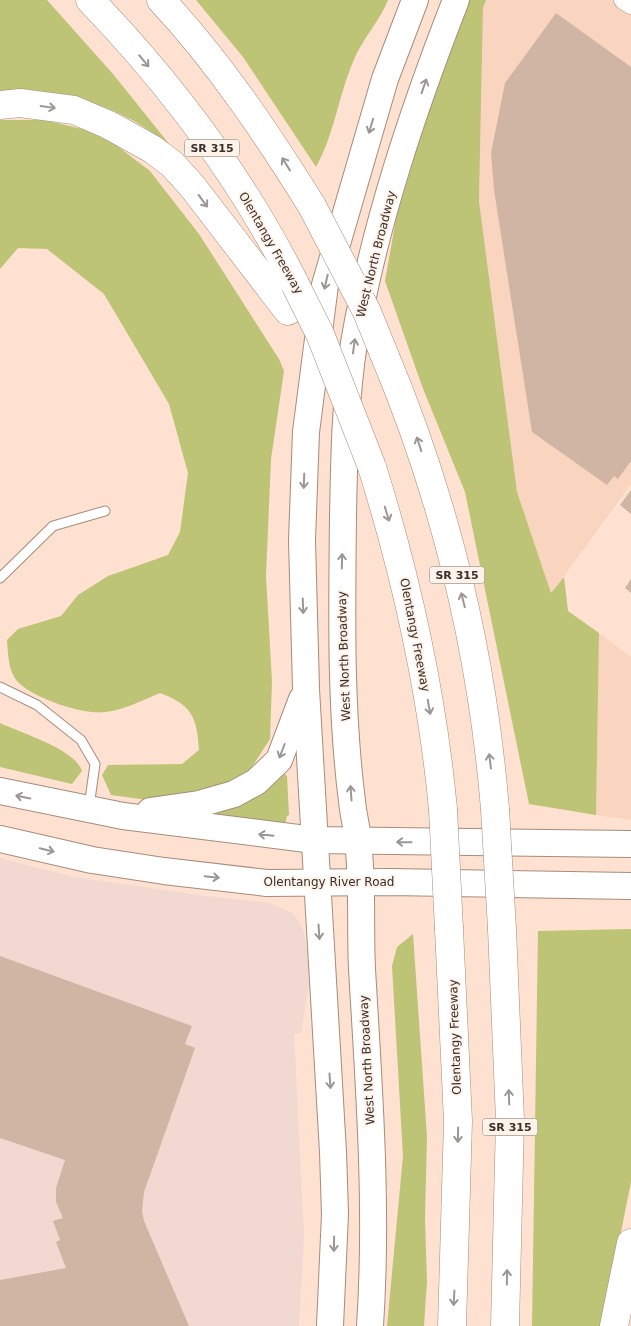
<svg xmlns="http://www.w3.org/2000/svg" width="631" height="1326" viewBox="0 0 631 1326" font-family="'DejaVu Sans',sans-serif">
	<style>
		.built { fill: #f9d5bf }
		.medical { fill: #f1d8d0 }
		.green { fill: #bdc475 }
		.building { fill: #d1b5a4 }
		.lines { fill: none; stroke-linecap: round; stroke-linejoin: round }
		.service-casing { stroke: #a68c7b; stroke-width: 11 }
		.minor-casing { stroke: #a68c7b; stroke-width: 19 }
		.secondary-casing { stroke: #a68c7b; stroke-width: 28 }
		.motorway-casing { stroke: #a68c7b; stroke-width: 29 }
		.service { stroke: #fff; stroke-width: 9 }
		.minor { stroke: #fff; stroke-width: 18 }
		.secondary { stroke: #fff; stroke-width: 26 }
		.motorway { stroke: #fff; stroke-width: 28 }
		.motorway-bridge-casing { stroke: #a68c7b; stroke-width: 29; stroke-linecap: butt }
		.motorway-bridge { stroke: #fff; stroke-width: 28 }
		.oneway { stroke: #9c9794 }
		.labels { text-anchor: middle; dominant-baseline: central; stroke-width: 4; stroke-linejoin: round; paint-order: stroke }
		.shield { fill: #fef3eb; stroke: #756a62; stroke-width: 1 }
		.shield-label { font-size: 11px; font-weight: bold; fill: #3a2f28 }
		.street-label { font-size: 12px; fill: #3a2f28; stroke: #fef3eb }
	</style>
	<rect width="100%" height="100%" fill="#fee1d0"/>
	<g class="built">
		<polygon points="486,0 631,0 631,484 551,594 517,492 479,201 483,8"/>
		<polygon points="599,633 631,657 631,820 596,815"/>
	</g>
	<polygon class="medical" points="0,858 74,877 198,895 270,903 291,912 298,920 303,929 307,949 309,984 301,1033 294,1034 304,1236 299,1326 0,1326"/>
	<g class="green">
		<path d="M0,0H47L113,74L170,145C156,136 143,125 128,118C89,97 44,90 0,91Z"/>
		<path d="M196,0H388C380,20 366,35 357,53C339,90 336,131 316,167L243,57Z"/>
		<polygon points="469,0 486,0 483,8 479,201 517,492 551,593 564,577 568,611 599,633 596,815 529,804 465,492 422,386 385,281 396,219 424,124"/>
		<path d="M0,120H45L86,130L116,145L150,171L199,234L279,359L284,371L271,459L266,576L272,681L270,739L250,770L224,787L155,801L111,795L102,775L108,765L182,764L199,750C197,717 192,705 160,693C143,700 124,710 105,712C83,715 32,698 17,681C8,671 8,652 7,640L18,629L61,616L78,595L108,576L168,555L180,532L188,473L169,404L104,294L47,249L18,248L0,269Z"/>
		<path d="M0,723C21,733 75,749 82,771L72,784L0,767Z"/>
		<polygon points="281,771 287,776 289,815 287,816 285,824 194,814"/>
		<polygon points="631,929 631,1182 602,1326 532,1326 538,931"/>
		<polygon points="413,934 427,1137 425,1218 427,1282 424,1326 387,1326 403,1156 392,966 397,947"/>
	</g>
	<g class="building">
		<polygon points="556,13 631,67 631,461 618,479 614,476 607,485 532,432 494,190 491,153 505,83"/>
		<polygon points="631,490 631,514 620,505"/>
		<polygon points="631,579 631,593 625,588"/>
		<polygon points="0,956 192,1026 185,1044 195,1048 144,1192 142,1211 144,1221 189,1326 0,1326 0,1280 66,1268 56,1242 60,1240 53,1221 63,1218 56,1202 56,1188 65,1160 0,1138"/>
	</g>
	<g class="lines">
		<defs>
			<g id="service">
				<polyline points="0,578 53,526 105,511"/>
				<polyline points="0,687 37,705 81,740 95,764 89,807"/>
			</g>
			<polyline id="minor" points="623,0 631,5"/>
			<g id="secondary">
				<polyline points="0,791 123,816 314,840 631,844"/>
				<polyline points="150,811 199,804 234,794 256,782 279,760 302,699"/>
				<polyline points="0,839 92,860 164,871 267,883 391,882 631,886"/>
				<polyline points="330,1326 335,1214 333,1152 306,689 302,540 306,432 325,285 385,79 415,0"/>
				<path d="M370,1326C378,1207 369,1088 362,969C360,926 363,883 358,841C357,827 353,814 352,801C340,707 342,611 343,517C344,459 345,400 354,343C374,226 413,110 456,0"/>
			</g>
			<g id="motorway">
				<path d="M90,0C171,84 243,180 295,284"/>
				<path d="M161,0C219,62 267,134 312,206"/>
				<polyline points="0,105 20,103 74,110 109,125 152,149 172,164 192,186 288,311"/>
				<path d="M382,349C444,495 482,651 495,809"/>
				<path d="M372,467C407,579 432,693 443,809"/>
				<polyline points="449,929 458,1121 452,1326"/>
				<polyline points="502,929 510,1120 505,1326"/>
				<polyline points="614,1326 631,1243"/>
			</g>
		</defs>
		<use href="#service" class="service-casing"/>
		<use href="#minor" class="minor-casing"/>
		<use href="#secondary" class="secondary-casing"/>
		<use href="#motorway" class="motorway-casing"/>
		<use href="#service" class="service"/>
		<use href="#minor" class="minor"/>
		<use href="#secondary" class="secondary"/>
		<use href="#motorway" class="motorway"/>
		<defs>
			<g id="motorway-bridge">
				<polyline points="312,206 367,312 382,349"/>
				<polyline points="295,284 320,334 372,467"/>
				<polyline points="443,809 449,929"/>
				<polyline points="495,809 502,929"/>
			</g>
		</defs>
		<use href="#motorway-bridge" class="motorway-bridge-casing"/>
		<use href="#motorway-bridge" class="motorway-bridge"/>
	</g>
	<defs><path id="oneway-shaft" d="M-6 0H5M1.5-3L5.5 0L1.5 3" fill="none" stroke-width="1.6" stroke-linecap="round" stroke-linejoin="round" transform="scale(1.25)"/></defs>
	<g class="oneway">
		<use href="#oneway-shaft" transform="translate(144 61) rotate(50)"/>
		<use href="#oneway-shaft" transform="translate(424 86) rotate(-71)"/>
		<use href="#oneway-shaft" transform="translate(48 107) rotate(8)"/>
		<use href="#oneway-shaft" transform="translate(371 126) rotate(107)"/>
		<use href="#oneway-shaft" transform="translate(286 164) rotate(-122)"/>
		<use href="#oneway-shaft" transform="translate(203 201) rotate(54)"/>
		<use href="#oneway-shaft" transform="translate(326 282) rotate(103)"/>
		<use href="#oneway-shaft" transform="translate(354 346) rotate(-82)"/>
		<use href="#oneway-shaft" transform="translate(419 444) rotate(-108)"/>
		<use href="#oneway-shaft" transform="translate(304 481) rotate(92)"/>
		<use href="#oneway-shaft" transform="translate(387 514) rotate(73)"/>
		<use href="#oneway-shaft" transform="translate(342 561) rotate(-89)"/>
		<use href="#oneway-shaft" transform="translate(463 600) rotate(-104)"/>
		<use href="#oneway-shaft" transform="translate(303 606) rotate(88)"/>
		<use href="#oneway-shaft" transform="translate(429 707) rotate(80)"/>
		<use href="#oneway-shaft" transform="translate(282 751) rotate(111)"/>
		<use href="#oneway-shaft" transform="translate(490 761) rotate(-97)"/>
		<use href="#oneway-shaft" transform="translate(351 793) rotate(-94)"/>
		<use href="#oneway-shaft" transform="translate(23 797) rotate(-168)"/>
		<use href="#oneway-shaft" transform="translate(266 835) rotate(-174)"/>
		<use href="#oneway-shaft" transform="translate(404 842) rotate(-179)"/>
		<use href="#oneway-shaft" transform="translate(47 850) rotate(13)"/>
		<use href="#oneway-shaft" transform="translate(212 877) rotate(6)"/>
		<use href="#oneway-shaft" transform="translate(319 932) rotate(86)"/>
		<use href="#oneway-shaft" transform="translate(330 1081) rotate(86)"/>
		<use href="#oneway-shaft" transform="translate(509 1097) rotate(-92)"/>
		<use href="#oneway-shaft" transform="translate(458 1135) rotate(91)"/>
		<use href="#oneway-shaft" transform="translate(334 1244) rotate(91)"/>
		<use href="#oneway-shaft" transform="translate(507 1277) rotate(-89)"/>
		<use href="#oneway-shaft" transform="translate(454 1298) rotate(93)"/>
	</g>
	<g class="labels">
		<g class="shield">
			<rect x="184.5" y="139.5" width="55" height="17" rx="4"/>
			<rect x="429.5" y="566.5" width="55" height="17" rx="4"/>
			<rect x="482.5" y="1118.5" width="55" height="17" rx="4"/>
		</g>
		<g class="shield-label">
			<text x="212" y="148">SR 315</text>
			<text x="457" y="575">SR 315</text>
			<text x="510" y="1127">SR 315</text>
		</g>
		<g class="street-label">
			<text transform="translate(271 243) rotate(60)">Olentangy Freeway</text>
			<text transform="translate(376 254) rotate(-76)">West North Broadway</text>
			<text transform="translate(415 635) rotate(79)">Olentangy Freeway</text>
			<text transform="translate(344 656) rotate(-92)">West North Broadway</text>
			<text x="329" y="882">Olentangy River Road</text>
			<text transform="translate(455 1037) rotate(-92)">Olentangy Freeway</text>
			<text transform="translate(367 1060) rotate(-93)">West North Broadway</text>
		</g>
	</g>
</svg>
